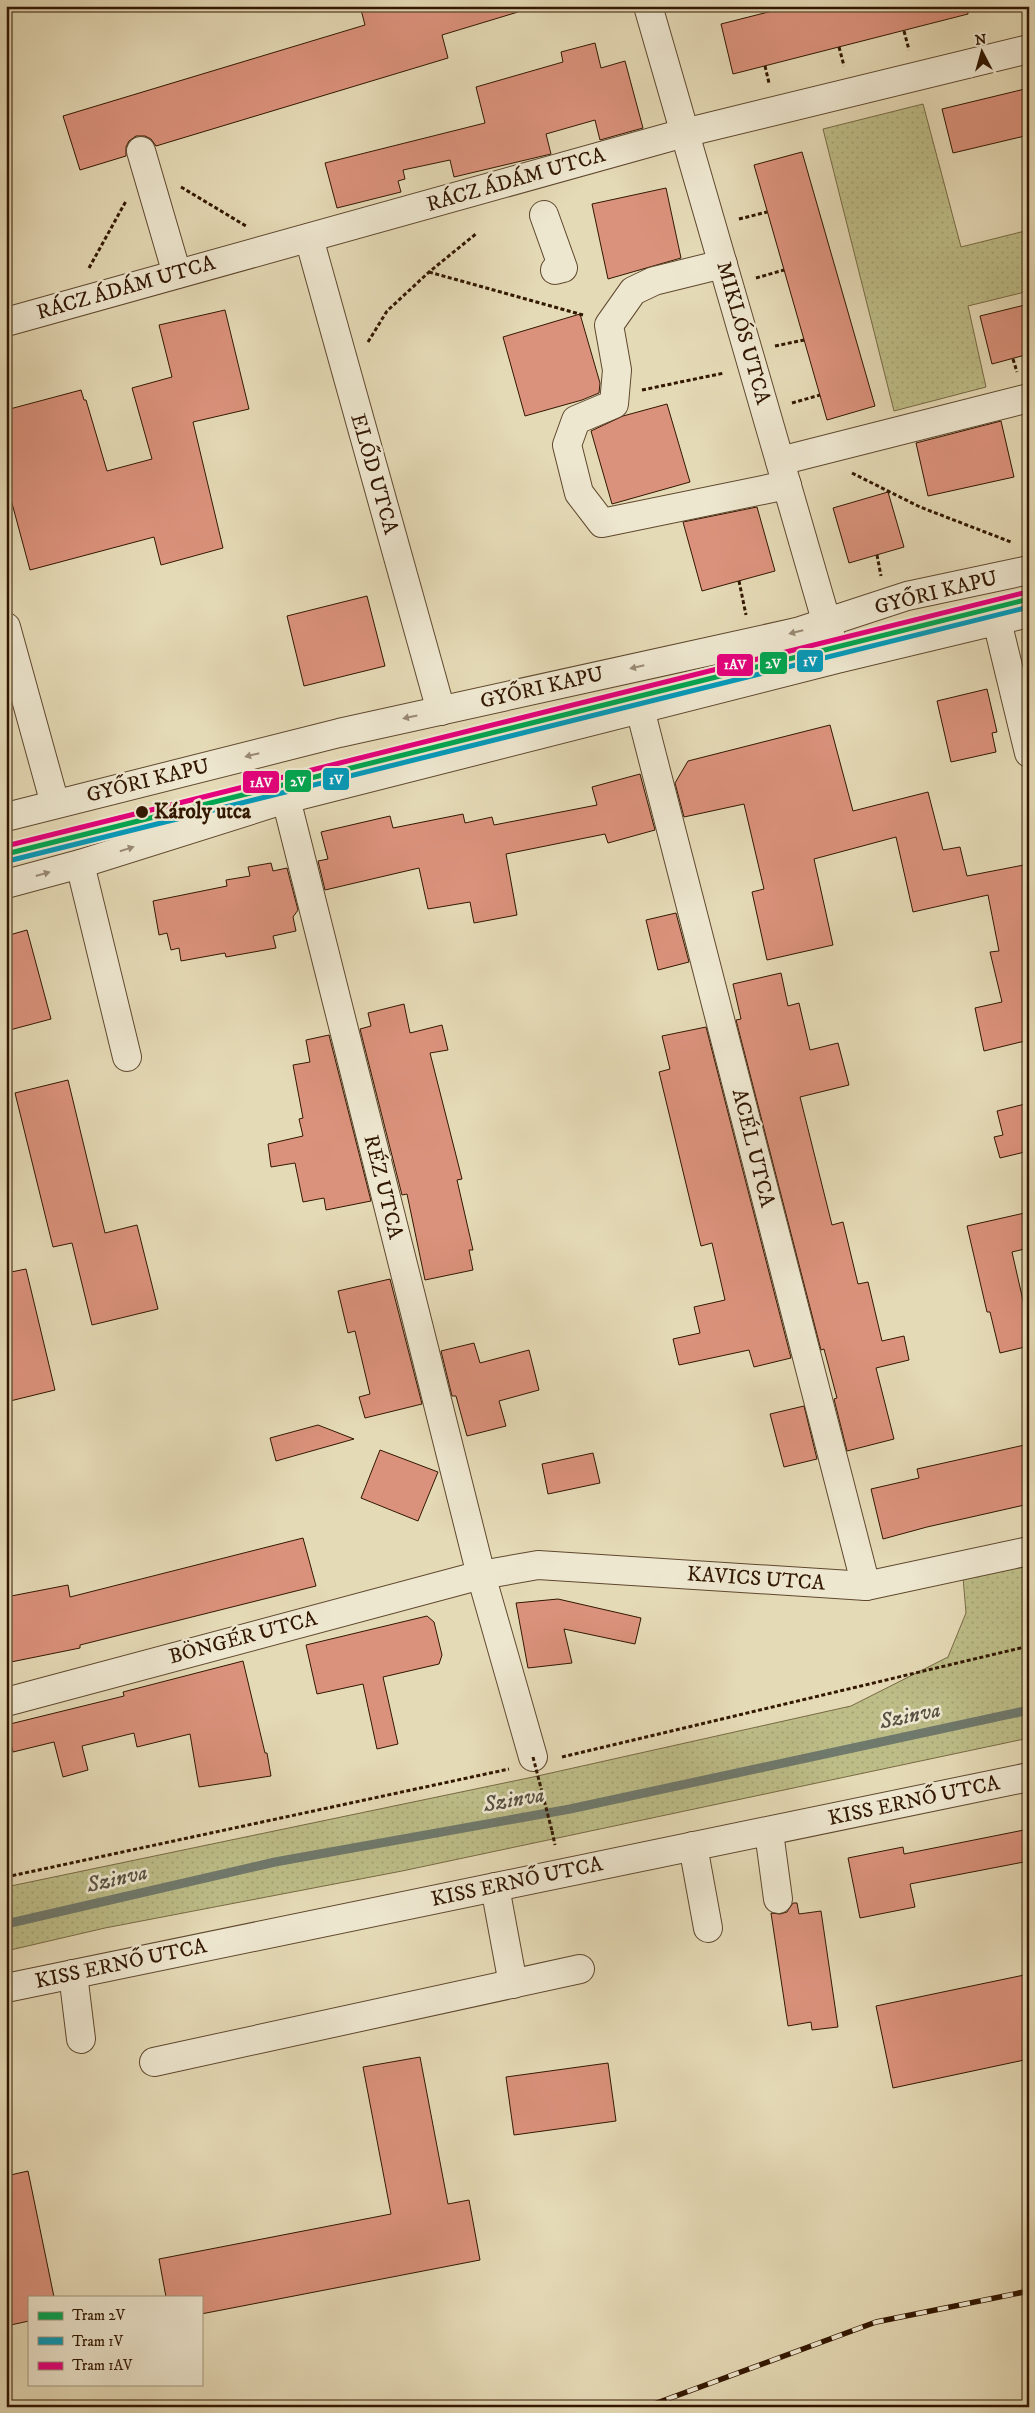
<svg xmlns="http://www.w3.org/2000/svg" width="1035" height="2413" viewBox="0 0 1035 2413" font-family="'IM FELL DW Pica',serif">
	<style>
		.grass { fill: url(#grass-dots); stroke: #786a44 }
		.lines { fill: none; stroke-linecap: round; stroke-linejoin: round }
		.stream { stroke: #6f796c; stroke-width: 9 }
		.building { fill: #db927c; stroke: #321701 }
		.minor-casing { stroke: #5f482e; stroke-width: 30 }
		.path { stroke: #321701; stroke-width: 3; stroke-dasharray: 4 2.5; stroke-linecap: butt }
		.minor { stroke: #eee7d0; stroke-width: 28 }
		.rail-casing { stroke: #321701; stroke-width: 5.5 }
		.rail { stroke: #eee7d0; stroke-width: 4; stroke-dasharray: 11; stroke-linecap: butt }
		.path-bridge { stroke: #321701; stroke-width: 3; stroke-dasharray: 4 2.5; stroke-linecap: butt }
		.tram-1-casing { stroke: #eee7d0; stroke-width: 9 }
		.tram-2-casing { stroke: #eee7d0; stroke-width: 9 }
		.tram-3-casing { stroke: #eee7d0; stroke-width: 9 }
		.tram-1 { stroke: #00a651; stroke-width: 5 }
		.tram-2 { stroke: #059aba; stroke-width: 5 }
		.tram-3 { stroke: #e5007d; stroke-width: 5 }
		.oneway { fill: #998973 }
		.stop-dot { fill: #321701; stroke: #eee7d0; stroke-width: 2 }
		.labels { text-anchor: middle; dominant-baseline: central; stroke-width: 5; stroke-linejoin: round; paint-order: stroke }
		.street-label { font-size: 21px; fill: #321701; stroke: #eee7d0 }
		.stop-label { font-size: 21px; font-weight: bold; fill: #321701; stroke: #eee7d0; text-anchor: start }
		.water-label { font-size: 22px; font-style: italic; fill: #555040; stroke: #eee7d0 }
		.line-badge { stroke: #eee7d0; stroke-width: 2 }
		.badge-label { font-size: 14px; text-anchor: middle; font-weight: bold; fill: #fff }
	</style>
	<defs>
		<pattern id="grass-dots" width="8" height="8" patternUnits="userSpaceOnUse" patternTransform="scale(1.25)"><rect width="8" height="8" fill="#bdbd88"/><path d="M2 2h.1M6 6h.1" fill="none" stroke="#a3a274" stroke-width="1.8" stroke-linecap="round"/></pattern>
	</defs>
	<rect width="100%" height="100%" fill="#e5dab6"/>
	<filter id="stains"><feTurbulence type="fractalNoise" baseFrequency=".004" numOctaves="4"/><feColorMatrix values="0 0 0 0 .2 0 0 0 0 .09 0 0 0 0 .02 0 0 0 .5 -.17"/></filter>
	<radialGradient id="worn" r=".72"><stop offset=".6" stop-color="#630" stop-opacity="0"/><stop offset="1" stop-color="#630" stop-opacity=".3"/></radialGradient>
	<g class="grass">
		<polygon points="923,104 961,247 1029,230 1029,291 968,306 986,387 894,411 823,129"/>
		<polygon points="1029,1564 1029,1738 402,1871 105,1928 6,1951 6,1887 533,1777 851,1706 948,1657 966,1613 963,1577"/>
	</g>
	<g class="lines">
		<polyline class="stream" points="6,1924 275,1862 570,1809 1029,1710"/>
	</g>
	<g class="building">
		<polygon points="360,6 517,6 518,12 442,35 448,58 156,146 151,139 145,136 136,136 129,141 126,147 126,156 80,170 63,116 365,25"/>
		<polygon points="792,6 967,6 968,14 733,74 721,24"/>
		<polygon points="595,43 601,68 625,61 643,128 600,140 595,120 546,134 551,154 454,177 450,160 403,170 405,179 398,181 401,192 337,208 325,163 485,123 476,87 563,62 561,52"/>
		<polygon points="1029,88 1029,135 953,153 942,109"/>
		<polygon points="802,152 875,406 827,420 754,165"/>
		<polygon points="666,188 681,258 608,279 592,204"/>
		<polygon points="1029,304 1029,354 992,364 980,316"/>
		<polygon points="225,310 249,409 193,422 223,548 161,565 154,537 30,570 6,481 6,410 81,390 84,400 86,400 107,471 152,459 132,388 172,377 159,325"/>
		<polygon points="580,314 600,383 599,393 582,400 525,416 503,337"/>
		<polygon points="667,404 690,482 612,504 591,431 623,416"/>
		<polygon points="1001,421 1014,477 928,496 916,443"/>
		<polygon points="888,492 904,547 849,563 833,508"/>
		<polygon points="757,507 775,571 702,591 683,522"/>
		<polygon points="367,596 385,666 304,686 287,616"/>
		<polygon points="987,689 997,732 992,733 996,752 951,762 937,701"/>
		<polygon points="830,725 853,811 928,792 943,850 960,847 967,876 1029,864 1029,1040 984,1051 975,1008 1002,1002 990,952 999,951 988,895 913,912 896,837 814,859 833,945 767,960 752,892 764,889 744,804 684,817 675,783 688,761"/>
		<polygon points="640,774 655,830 608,843 605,834 506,854 517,915 474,923 470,902 428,909 419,868 325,890 318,861 328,859 321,832 390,816 393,828 463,814 465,823 492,817 494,825 597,805 592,787"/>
		<polygon points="271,863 273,871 287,868 298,910 293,917 296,931 273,936 276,948 226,957 225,953 181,961 179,948 171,950 167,933 159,935 153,901 227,886 226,880 250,876 248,867"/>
		<polygon points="676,913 689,962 658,970 646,920"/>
		<polygon points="27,930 51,1019 6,1031 6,936"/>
		<polygon points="781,973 788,1006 799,1003 810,1050 838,1043 849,1085 800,1097 832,1225 843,1222 858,1284 868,1282 882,1341 904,1336 909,1360 876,1368 894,1439 847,1451 834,1399 837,1398 824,1349 821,1350 736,1020 741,1019 733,984"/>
		<polygon points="404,1004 410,1033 442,1025 448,1050 430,1053 462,1179 457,1180 473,1250 469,1250 473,1270 425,1280 407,1194 402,1195 360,1029 371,1026 368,1013"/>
		<polygon points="706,1027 791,1358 754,1367 749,1350 679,1365 673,1339 700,1333 694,1307 725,1300 712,1243 701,1246 659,1072 670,1069 662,1036"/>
		<polygon points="329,1035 371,1201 326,1210 324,1198 303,1202 295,1163 271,1167 268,1144 303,1136 299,1119 303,1118 293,1065 310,1062 306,1040"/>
		<polygon points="68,1080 105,1233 137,1225 158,1309 92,1325 72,1243 53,1247 15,1093"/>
		<polygon points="1029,1103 1029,1151 1000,1158 994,1137 1003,1135 997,1111"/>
		<polygon points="1029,1212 1029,1248 1012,1252 1029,1327 1029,1346 1000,1353 990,1312 987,1312 967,1226"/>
		<polygon points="26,1269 55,1390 6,1402 6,1273"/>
		<polygon points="390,1279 422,1404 365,1418 359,1397 370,1394 355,1331 348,1333 338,1291"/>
		<polygon points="474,1343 480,1363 529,1350 539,1390 499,1401 506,1426 467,1436 456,1396 452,1396 441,1351"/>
		<polygon points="804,1406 817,1459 784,1467 770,1414"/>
		<polygon points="318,1425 354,1439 276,1461 270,1438"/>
		<polygon points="1029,1444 1029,1504 927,1527 883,1539 871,1489 919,1478 917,1469"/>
		<polygon points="380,1450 438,1472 418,1521 361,1498"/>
		<polygon points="593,1453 600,1483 548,1494 542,1464"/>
		<polygon points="303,1538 316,1586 80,1645 80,1648 6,1663 6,1597 68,1585 70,1597"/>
		<polygon points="558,1599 641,1618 635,1644 564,1629 572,1663 528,1668 516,1603"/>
		<polygon points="427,1616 434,1622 442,1655 439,1664 383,1677 398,1744 377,1749 363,1684 317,1694 306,1645"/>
		<polygon points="243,1661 265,1753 267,1753 271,1776 199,1787 190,1734 137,1747 134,1733 82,1746 88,1770 63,1777 54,1742 13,1752 6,1725 124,1696 123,1692"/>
		<polygon points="1029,1829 1029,1861 910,1884 915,1907 860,1918 848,1858 903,1847 904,1854"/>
		<polygon points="793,1903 797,1903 799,1914 821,1911 838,2027 812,2030 811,2022 788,2026 771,1913 780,1914 787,1912"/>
		<polygon points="1029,1974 1029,2059 893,2088 876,2006"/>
		<polygon points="420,2057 448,2204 469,2200 480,2260 201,2314 201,2297 166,2297 159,2259 391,2214 363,2067"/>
		<polygon points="608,2063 616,2121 514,2135 506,2077"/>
		<polygon points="28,2171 54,2297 29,2297 29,2321 6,2326 6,2176"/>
	</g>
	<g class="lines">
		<defs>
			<g id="minor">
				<polyline points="648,6 832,641"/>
				<polyline points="141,151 177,274"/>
				<polyline points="544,215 563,268 555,270"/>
				<polyline points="309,238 441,711"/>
				<polyline points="723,264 654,281 633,291 609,325 617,370 614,404 576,420 567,445 579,493 602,523 787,485"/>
				<polyline points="6,322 684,133 1029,49"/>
				<polyline points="780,461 1029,398"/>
				<polyline points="997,621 1029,753"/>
				<polyline points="6,627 55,804"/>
				<polyline points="640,709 866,1586"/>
				<polyline points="286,799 481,1575 533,1757"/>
				<polyline points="6,817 339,733 797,632 907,596 1029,570"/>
				<polyline points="80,864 127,1057"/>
				<polyline points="6,884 80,864 286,799 837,659 1029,613"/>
				<polyline points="6,1702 481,1575 538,1565 866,1586 1029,1551"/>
				<polyline points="769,1832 778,1899"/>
				<polyline points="693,1846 708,1928"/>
				<polyline points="495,1887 513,1984"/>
				<polyline points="73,1974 81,2039"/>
				<polyline points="6,1988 1029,1777"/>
				<polyline points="154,2062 580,1969"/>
			</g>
		</defs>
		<use href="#minor" class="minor-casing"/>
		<g class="path">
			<polyline points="904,31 909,50"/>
			<polyline points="839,47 844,66"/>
			<polyline points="765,66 769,83"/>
			<polyline points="181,187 246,226"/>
			<polyline points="739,219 767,212"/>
			<polyline points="89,268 126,201"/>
			<polyline points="429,272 583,315"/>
			<polyline points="756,278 784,270"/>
			<polyline points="368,342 387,311 429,272 477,233"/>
			<polyline points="775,346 804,340"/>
			<polyline points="1013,359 1017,372"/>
			<polyline points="642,390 724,373"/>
			<polyline points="792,403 820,395"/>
			<polyline points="852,473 920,507 1011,542"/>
			<polyline points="877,555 881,576"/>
			<polyline points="739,581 746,615"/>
			<polyline points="562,1757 1029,1646"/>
			<polyline points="552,1831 555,1845"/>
			<polyline points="6,1877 509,1769"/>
		</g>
		<use href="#minor" class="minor"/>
		<defs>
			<polyline id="rail" points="646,2407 876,2322 1029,2291"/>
		</defs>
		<use href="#rail" class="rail-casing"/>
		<use href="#rail" class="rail"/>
		<polyline class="path-bridge" points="533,1757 552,1831"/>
		<defs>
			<polyline id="tram-1" points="6,854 1029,599"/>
			<polyline id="tram-2" points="8,861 1029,607"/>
			<polyline id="tram-3" points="6,846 1027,592"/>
		</defs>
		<use href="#tram-1" class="tram-1-casing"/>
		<use href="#tram-2" class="tram-2-casing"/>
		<use href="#tram-3" class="tram-3-casing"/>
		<use href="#tram-1" class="tram-1"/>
		<use href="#tram-2" class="tram-2"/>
		<use href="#tram-3" class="tram-3"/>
	</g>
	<defs><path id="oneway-solid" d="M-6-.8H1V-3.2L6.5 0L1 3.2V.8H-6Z" transform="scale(1.25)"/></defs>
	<g class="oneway">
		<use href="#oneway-solid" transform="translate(796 632) rotate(166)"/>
		<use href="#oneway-solid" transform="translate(637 667) rotate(167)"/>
		<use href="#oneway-solid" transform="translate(410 717) rotate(168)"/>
		<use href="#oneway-solid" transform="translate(252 755) rotate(166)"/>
		<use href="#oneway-solid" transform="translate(127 849) rotate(-17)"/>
		<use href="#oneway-solid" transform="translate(43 874) rotate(-16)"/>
	</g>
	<circle class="stop-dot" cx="142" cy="812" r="7"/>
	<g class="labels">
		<g class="street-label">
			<text transform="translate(516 180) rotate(-16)">RÁCZ ÁDÁM UTCA</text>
			<text transform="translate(126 288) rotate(-16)">RÁCZ ÁDÁM UTCA</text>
			<text transform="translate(743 333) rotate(74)">MIKLÓS UTCA</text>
			<text transform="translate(374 474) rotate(74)">ELŐD UTCA</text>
			<text transform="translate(936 593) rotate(-14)">GYŐRI KAPU</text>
			<text transform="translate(542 688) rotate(-13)">GYŐRI KAPU</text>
			<text transform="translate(148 781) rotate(-14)">GYŐRI KAPU</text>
			<text transform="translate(753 1148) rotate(76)">ACÉL UTCA</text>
			<text transform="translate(383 1187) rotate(76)">RÉZ UTCA</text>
			<text transform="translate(756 1579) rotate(4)">KAVICS UTCA</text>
			<text transform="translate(243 1638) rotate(-15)">BÖNGÉR UTCA</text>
			<text transform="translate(914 1801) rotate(-12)">KISS ERNŐ UTCA</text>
			<text transform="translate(517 1882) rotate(-12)">KISS ERNŐ UTCA</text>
			<text transform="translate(121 1964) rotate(-12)">KISS ERNŐ UTCA</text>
		</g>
		<g class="stop-label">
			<text x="154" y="812">Károly utca</text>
		</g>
		<g class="water-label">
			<text transform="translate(910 1716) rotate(-12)">Szinva</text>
			<text transform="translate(514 1800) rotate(-10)">Szinva</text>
			<text transform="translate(117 1879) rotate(-13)">Szinva</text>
		</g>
	</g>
	<g class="line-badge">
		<rect x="796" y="649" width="28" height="24" rx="5" fill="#059aba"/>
		<rect x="759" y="651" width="29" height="24" rx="5" fill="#00a651"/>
		<rect x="716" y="653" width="38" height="24" rx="5" fill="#e5007d"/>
		<rect x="322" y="767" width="28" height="24" rx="5" fill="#059aba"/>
		<rect x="284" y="769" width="28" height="24" rx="5" fill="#00a651"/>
		<rect x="242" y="770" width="38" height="24" rx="5" fill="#e5007d"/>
	</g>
	<g class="badge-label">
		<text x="810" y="666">1V</text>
		<text x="773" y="668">2V</text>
		<text x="735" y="669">1AV</text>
		<text x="336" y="784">1V</text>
		<text x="298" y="786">2V</text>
		<text x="261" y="787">1AV</text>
	</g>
	<rect width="1035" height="2413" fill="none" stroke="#e5dab6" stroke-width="25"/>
	<rect x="8" y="8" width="1020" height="2398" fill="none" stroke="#321701" stroke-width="2.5"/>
	<rect x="12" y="12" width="1010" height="2388" fill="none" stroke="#321701"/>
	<rect x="28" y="2296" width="175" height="90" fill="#eee7d0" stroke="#a3947d"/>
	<rect x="38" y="2312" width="25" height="8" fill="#00a651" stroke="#a3947d"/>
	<text x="72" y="2320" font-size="15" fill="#321701">Tram 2V</text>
	<rect x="38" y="2337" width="25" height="8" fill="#059aba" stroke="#a3947d"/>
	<text x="72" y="2346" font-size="15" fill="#321701">Tram 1V</text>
	<rect x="38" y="2362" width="25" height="8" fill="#e5007d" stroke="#a3947d"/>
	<text x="72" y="2370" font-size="15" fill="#321701">Tram 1AV</text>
	<g transform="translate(982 52) rotate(354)" stroke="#eee7d0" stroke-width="4" paint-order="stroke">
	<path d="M0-4L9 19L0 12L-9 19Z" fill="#321701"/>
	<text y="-8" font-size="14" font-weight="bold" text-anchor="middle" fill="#321701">N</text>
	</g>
	<rect width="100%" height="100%" filter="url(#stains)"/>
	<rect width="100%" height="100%" fill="url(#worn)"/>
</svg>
